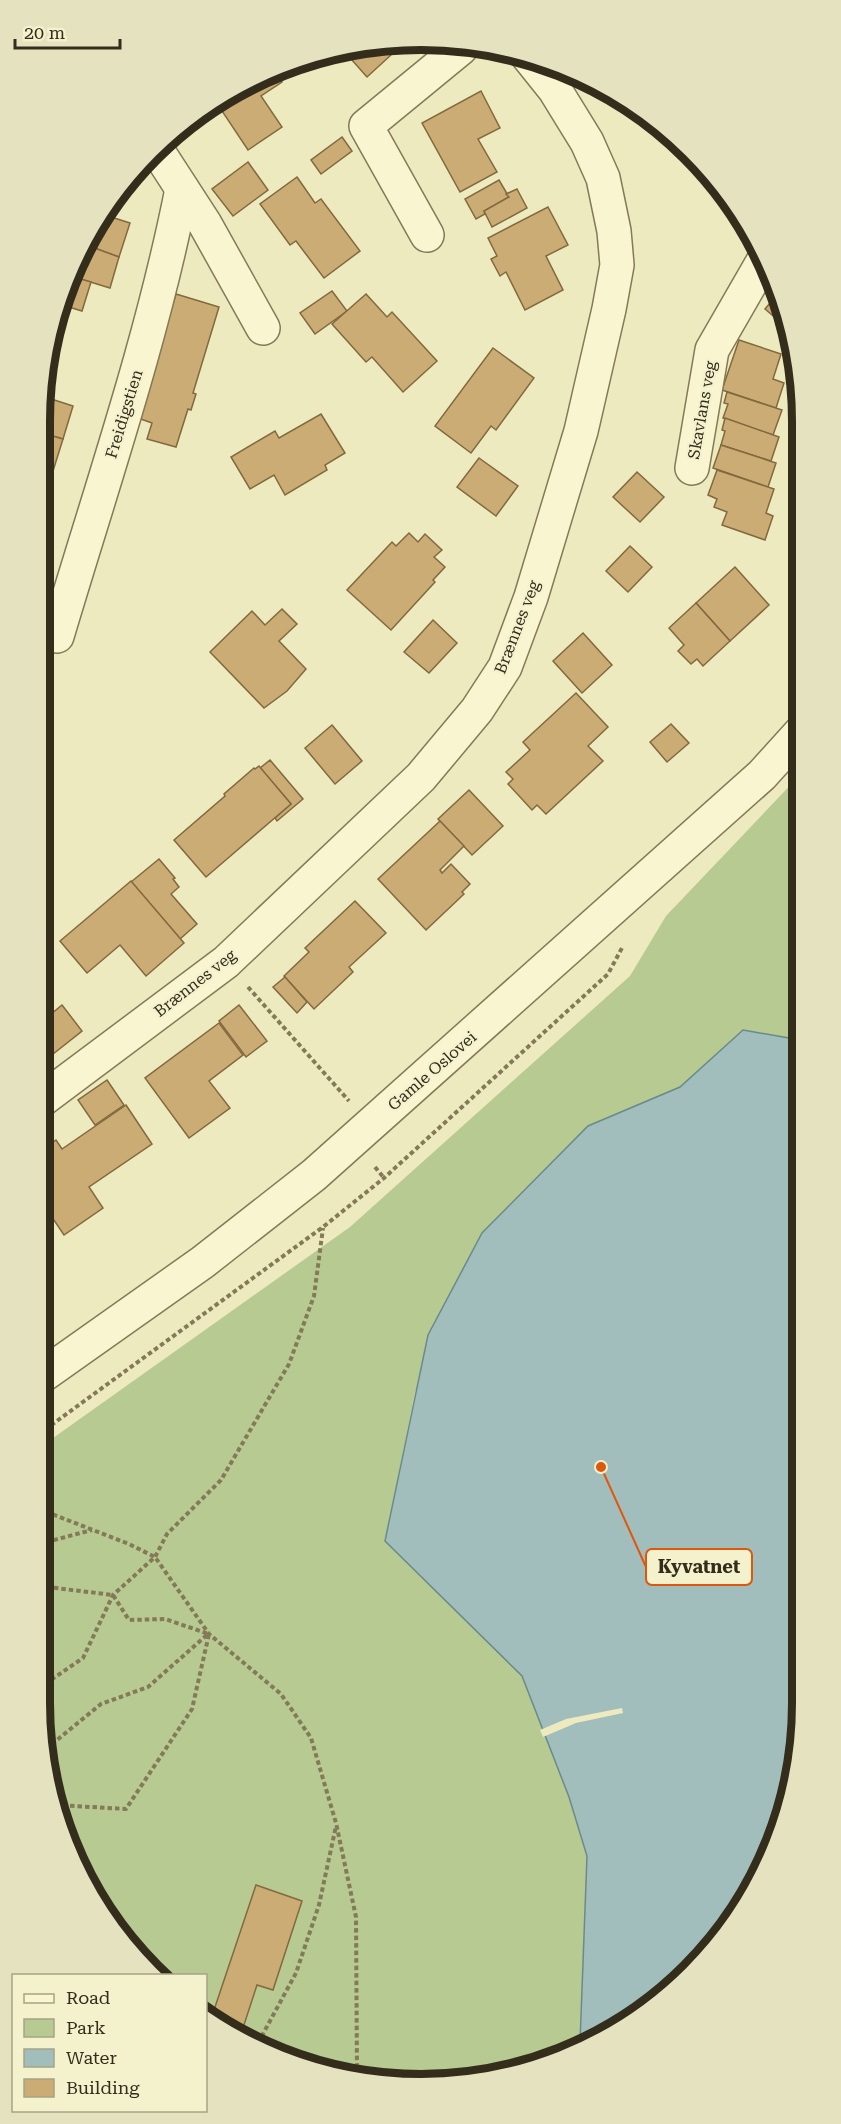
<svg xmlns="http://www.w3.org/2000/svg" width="841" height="2124" viewBox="0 0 841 2124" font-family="'Roboto Serif',serif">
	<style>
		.green { fill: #b6ca92 }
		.water { fill: #a1bebc; stroke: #698b8b; stroke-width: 1.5 }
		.pier { fill: #eceabe }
		.building { fill: #caac74; stroke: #82693e; stroke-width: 1.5 }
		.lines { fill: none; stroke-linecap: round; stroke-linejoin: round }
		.minor-casing { stroke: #847a57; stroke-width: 36 }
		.path { stroke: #847a57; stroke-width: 4; stroke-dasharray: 4.5 3; stroke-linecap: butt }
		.minor { stroke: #f8f5d0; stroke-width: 33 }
		.labels { text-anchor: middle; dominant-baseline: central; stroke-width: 4.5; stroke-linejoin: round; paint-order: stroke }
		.street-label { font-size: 16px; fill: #342d1c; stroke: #f4f2cd }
		.rim { fill: none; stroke: #342d1c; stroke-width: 8 }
		.leader { fill: none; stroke: #df570d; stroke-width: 2 }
		.callout-dot { fill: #df570d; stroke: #f4f2cd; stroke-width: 2 }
		.callout { fill: #f4f2cd; stroke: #df570d; stroke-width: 2 }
		.callout-label { font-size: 18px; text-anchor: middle; font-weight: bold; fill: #342d1c }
	</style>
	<rect width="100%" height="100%" fill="#eceabe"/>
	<polygon class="green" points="800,775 800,1040 743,1030 680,1087 588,1126 415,1392 385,1541 522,1676 569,1797 587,1856 580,2043 495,2078 370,2082 230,2034 206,2014 206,1976 159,1975 133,1955 59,1826 39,1703 39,1448 350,1227 630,976 666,916"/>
	<polygon class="water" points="743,1030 800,1040 802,1703 789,1803 723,1935 632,2021 580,2043 587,1856 569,1797 522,1676 385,1541 428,1335 482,1233 588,1126 680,1087"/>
	<polygon class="pier" points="622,1708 623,1713 576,1723 543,1737 540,1730 566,1719"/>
	<g class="building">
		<polygon points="371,42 403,44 367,77 344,51"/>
		<polygon points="277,74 282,82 261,96 282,127 248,150 216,102 230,90"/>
		<polygon points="481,91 500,128 478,139 497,172 460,192 422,123"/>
		<polygon points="342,137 352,151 321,174 311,160"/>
		<polygon points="248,162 268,190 233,216 212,189"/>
		<polygon points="297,177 315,203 321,199 360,251 324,278 296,241 290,245 260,204"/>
		<polygon points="499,180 509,197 484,211 485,214 476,219 465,199"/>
		<polygon points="517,189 527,208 492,227 484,211 509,197 506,194"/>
		<polygon points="548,207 568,245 546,256 563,290 525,310 506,272 500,276 491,259 497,256 488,238"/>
		<polygon points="105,215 130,223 119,257 89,246"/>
		<polygon points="89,246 119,257 110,288 74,277"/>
		<polygon points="74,277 91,282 82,311 62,305"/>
		<polygon points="332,291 347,311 315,334 300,313"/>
		<polygon points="176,294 219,307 193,393 196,394 191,410 188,409 176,447 147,439 152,423 138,418"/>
		<polygon points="366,294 387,317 392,312 437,361 403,392 372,357 366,362 332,324"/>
		<polygon points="776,296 785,326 765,309"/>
		<polygon points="739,340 781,354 773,379 784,383 776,408 722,390"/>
		<polygon points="493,348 534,378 496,430 491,426 471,453 435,426"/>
		<polygon points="727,392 782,410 773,435 723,418 728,404 724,403"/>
		<polygon points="42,396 73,406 63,439 39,432"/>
		<polygon points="321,414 345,453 325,465 327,470 285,495 274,475 250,489 231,457 275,431 279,438"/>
		<polygon points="725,418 779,437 771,461 721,445 725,431 722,430"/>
		<polygon points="39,432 63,439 53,471 39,467"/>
		<polygon points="721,445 776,463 768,487 713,468"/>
		<polygon points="479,458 518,486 496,516 457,487"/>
		<polygon points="717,470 774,489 766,513 773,516 765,540 722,525 727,512 714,507 717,499 708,495"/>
		<polygon points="637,472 664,497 640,522 613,497"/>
		<polygon points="409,533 418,542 425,534 442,550 434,557 445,567 433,580 435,582 391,630 347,590 392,542 396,546"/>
		<polygon points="630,546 652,567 628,592 606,571"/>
		<polygon points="735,567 769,605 730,641 696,603"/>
		<polygon points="696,603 730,641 703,666 697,659 691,664 678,651 684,645 669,628"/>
		<polygon points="282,609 297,624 279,641 306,669 287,691 264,708 210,652 252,611 265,625"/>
		<polygon points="433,620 457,643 429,673 404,652"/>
		<polygon points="583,633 612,665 582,693 553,661"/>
		<polygon points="576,693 608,727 588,746 603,761 546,814 537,805 532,810 508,784 513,779 506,772 530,750 523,742"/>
		<polygon points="671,724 689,743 667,762 650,742"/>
		<polygon points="332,725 362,761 335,784 305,748"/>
		<polygon points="270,760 303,799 277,821 275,818 291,804 260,768"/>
		<polygon points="259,766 291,804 206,877 174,840 225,796 224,794 254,768 255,769"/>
		<polygon points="469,790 503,826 472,855 438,819"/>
		<polygon points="440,821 464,846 440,870 442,873 451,864 470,884 462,892 464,894 426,930 378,879"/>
		<polygon points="159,859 175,878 173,879 179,887 171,894 197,924 180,939 131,882"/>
		<polygon points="131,881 184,943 146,976 120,945 87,973 60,941"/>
		<polygon points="355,901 386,933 349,967 353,972 314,1009 284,976 309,952 305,948"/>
		<polygon points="285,977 307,1002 297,1013 273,987"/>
		<polygon points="62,1005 82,1031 43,1062 39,1056 39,1024"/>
		<polygon points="239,1005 267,1041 246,1057 219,1021"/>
		<polygon points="219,1023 243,1055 209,1081 230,1108 189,1138 145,1078"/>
		<polygon points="107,1080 124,1105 95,1125 78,1100"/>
		<polygon points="126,1105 152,1144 89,1187 103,1208 64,1235 39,1198 39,1152 56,1140 62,1149"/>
		<polygon points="256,1885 302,1901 273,1990 257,1985 240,2037 230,2034 211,2019"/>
	</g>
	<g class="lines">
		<defs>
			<g id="minor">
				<polyline points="159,153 205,224 263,328"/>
				<polyline points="427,235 366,126 461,48"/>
				<polyline points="692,468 712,350 765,258"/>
				<path d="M57,636C101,488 152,341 182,189"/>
				<polyline points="39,1102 226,962 421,777 477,710 505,667 531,597 581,431 609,309 617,265 614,231 603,178 587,142 555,90 527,55"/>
				<polyline points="39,1378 203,1262 314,1175 762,775 800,733"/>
			</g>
		</defs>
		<use href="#minor" class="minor-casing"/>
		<g class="path">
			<polyline points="248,987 349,1101"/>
			<polyline points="375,1167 384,1178"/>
			<polyline points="39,1434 323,1227 384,1178 608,974 623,946"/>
			<polyline points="39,1509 129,1544 155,1557 209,1634 281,1694 311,1738 336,1823 356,1917 357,2077"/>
			<polyline points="39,1544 92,1530"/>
			<polyline points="39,1586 113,1595 129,1620 165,1619 209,1634 192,1709 126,1809 56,1805"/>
			<polyline points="39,1688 83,1658 113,1595 155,1557 167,1534 221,1480 289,1364 314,1296 323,1228"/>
			<polyline points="46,1749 101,1704 148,1687 208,1634"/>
			<polyline points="258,2043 296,1973 319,1905 336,1826"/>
		</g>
		<use href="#minor" class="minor"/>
	</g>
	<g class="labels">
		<g class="street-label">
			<text transform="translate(702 410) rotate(-80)">Skavlans veg</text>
			<text transform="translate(124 414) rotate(-73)">Freidigstien</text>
			<text transform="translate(517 627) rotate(-69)">Brænnes veg</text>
			<text transform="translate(195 983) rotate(-38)">Brænnes veg</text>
			<text transform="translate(432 1071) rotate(-41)">Gamle Oslovei</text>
		</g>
	</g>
	<path d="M0 0H841V2124H0ZM421 50H421A371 371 0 0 1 792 421V1703A371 371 0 0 1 421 2074H421A371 371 0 0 1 50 1703V421A371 371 0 0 1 421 50Z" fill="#e5e2bf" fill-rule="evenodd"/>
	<path class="rim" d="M421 50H421A371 371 0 0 1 792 421V1703A371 371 0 0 1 421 2074H421A371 371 0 0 1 50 1703V421A371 371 0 0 1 421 50Z"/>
	<path class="leader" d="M601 1467L646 1567"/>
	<circle class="callout-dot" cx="601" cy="1467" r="6"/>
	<rect class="callout" x="646" y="1549" width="106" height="36" rx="6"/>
	<g class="callout-label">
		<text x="699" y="1573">Kyvatnet</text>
	</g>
	<rect x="12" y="1974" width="195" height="138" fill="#f4f2cd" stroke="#a7a386" stroke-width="1.5"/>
	<rect x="24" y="1994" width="30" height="9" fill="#f8f5d0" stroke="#a7a386" stroke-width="1.5"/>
	<text x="66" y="2004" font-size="18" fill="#342d1c">Road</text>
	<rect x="24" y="2019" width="30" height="18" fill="#b6ca92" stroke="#a7a386" stroke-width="1.5"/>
	<text x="66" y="2034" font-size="18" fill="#342d1c">Park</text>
	<rect x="24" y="2049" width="30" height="18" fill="#a1bebc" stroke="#a7a386" stroke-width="1.5"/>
	<text x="66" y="2064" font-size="18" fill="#342d1c">Water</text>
	<rect x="24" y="2079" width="30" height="18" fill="#caac74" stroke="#a7a386" stroke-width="1.5"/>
	<text x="66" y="2094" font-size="18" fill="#342d1c">Building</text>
	<path d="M15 39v9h105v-9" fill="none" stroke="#342d1c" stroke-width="3"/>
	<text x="24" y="39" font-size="18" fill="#342d1c" stroke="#f4f2cd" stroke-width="4.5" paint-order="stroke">20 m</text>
</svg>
